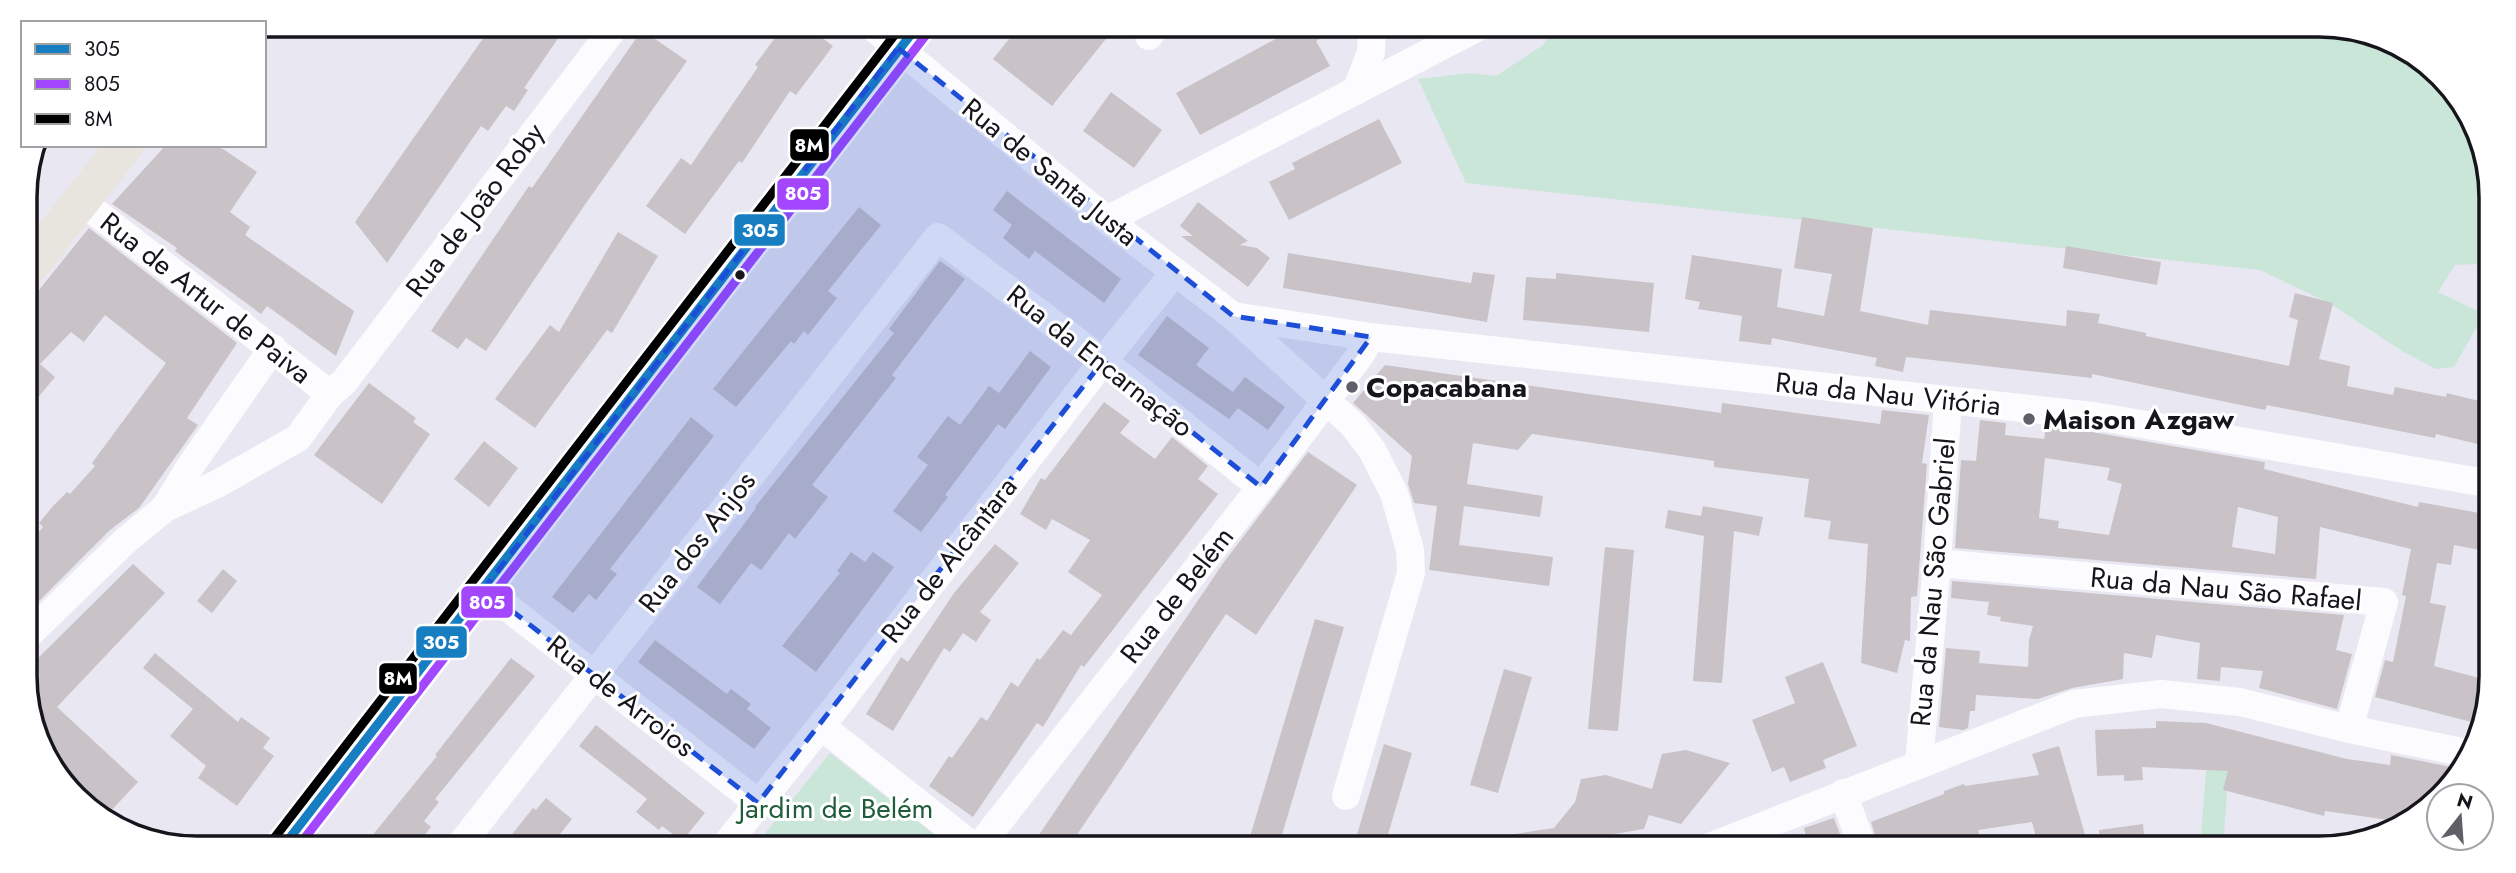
<svg xmlns="http://www.w3.org/2000/svg" width="2516" height="873" viewBox="0 0 2516 873" font-family="Jost,sans-serif">
	<style>
		.green { fill: #cae6d8 }
		.building { fill: #c9c3c7; fill-rule: evenodd }
		.lines { fill: none; stroke-linecap: round; stroke-linejoin: round }
		.minor { stroke: #fcfbfd; stroke-width: 28 }
		.major { stroke: #e8e5df; stroke-width: 37 }
		.bus-1-casing { stroke: #fff; stroke-width: 14 }
		.bus-2-casing { stroke: #fff; stroke-width: 14 }
		.bus-3-casing { stroke: #fff; stroke-width: 14 }
		.bus-1 { stroke: #187ec2; stroke-width: 9 }
		.bus-2 { stroke: #a347ff; stroke-width: 9 }
		.bus-3 { stroke: #000; stroke-width: 9 }
		.marked { fill: #1d4ed8; fill-opacity: 0.2; stroke: #1d4ed8; stroke-width: 5; stroke-dasharray: 14 9; stroke-linejoin: round }
		.bus-dot { fill: #17151c; stroke: #fff; stroke-width: 2.5 }
		.poi-dot { fill: #605e67; stroke: #fff; stroke-width: 2.5 }
		.labels { text-anchor: middle; dominant-baseline: central; stroke-width: 6; stroke-linejoin: round; paint-order: stroke }
		.street-label { font-size: 28px; fill: #17151c; stroke: #fff }
		.poi-label { font-size: 28px; font-weight: bold; fill: #17151c; stroke: #fff; text-anchor: start }
		.park-label { font-size: 28px; fill: #1f5c3a; stroke: #fff }
		.rim { fill: none; stroke: #17151c; stroke-width: 3.5 }
		.line-badge { stroke: #fff; stroke-width: 2.5 }
		.badge-label { font-size: 19px; text-anchor: middle; font-weight: bold; fill: #fff }
	</style>
	<rect width="100%" height="100%" fill="#e9e7f2"/>
	<g class="green">
		<polygon points="1558,24 2319,24 2374,34 2449,83 2490,174 2489,242 2477,264 2455,265 2438,292 2484,314 2454,367 2436,369 2402,351 2331,304 2260,270 1466,183 1418,79 1470,73 1496,76 1543,45"/>
		<polygon points="2209,733 2231,740 2223,848 2200,848"/>
		<polygon points="830,753 945,843 946,848 753,848"/>
	</g>
	<g class="building">
		<polygon points="493,24 568,24 524,88 528,90 514,111 506,106 488,131 481,126 387,263 355,222"/>
		<polygon points="785,24 804,24 833,46 796,95 790,91 742,163 739,161 685,234 646,206 681,158 691,165 758,67 755,65"/>
		<polygon points="1021,24 1118,24 1052,106 993,59"/>
		<polygon points="1303,24 1345,24 1316,41 1330,66 1200,135 1176,93"/>
		<polygon points="642,30 687,61 586,203 486,351 466,338 458,349 431,331 529,186 532,188"/>
		<polygon points="1111,92 1162,130 1134,168 1083,131"/>
		<polygon points="1379,119 1402,163 1289,220 1269,182 1295,169 1292,163"/>
		<polygon points="166,145 217,145 257,172 230,212 250,227 245,235 354,311 336,356 267,306 261,314 175,251 177,248 112,204"/>
		<polygon points="1007,191 1121,279 1104,303 1035,251 1029,259 1003,238 1012,225 993,210"/>
		<polygon points="1198,202 1248,241 1240,245 1257,248 1270,258 1248,287 1181,236 1193,236 1180,226"/>
		<polygon points="859,207 881,225 828,291 837,298 808,335 804,331 794,344 791,341 736,407 713,389"/>
		<polygon points="1802,217 1873,228 1860,311 1928,325 1930,310 2066,326 2067,310 2100,314 2098,323 2146,333 2146,336 2289,366 2298,320 2289,317 2295,293 2333,303 2319,359 2350,366 2347,386 2393,395 2395,387 2446,397 2447,393 2487,403 2486,446 2436,434 2435,438 2267,405 2265,410 2092,374 2092,378 1906,357 1903,372 1875,366 1877,358 1772,338 1771,345 1739,341 1742,316 1698,309 1700,302 1685,299 1692,255 1782,269 1777,307 1824,316 1832,274 1794,268"/>
		<polygon points="89,228 237,343 187,418 198,425 139,508 110,530 27,613 27,545 43,527 39,523 54,505 67,492 70,494 95,466 92,463 166,363 105,315 84,342 71,332 40,364 55,377 26,412 26,306"/>
		<polygon points="618,232 658,256 612,333 607,330 535,428 495,399 550,325 559,332"/>
		<polygon points="2066,246 2161,262 2157,285 2063,268"/>
		<polygon points="1288,253 1471,283 1473,272 1495,275 1487,322 1283,288"/>
		<polygon points="940,261 965,279 892,375 896,378 812,485 828,497 795,539 789,533 761,570 751,563 720,604 697,587 756,508 755,507 894,333 889,329"/>
		<polygon points="1556,273 1654,283 1649,332 1523,320 1526,277 1556,279"/>
		<polygon points="1167,316 1209,348 1196,365 1233,392 1245,377 1285,407 1268,430 1238,408 1229,419 1138,355"/>
		<polygon points="1030,351 1051,367 1005,429 998,424 945,495 948,497 921,532 893,511 928,465 917,457 948,416 960,425 989,386 999,393"/>
		<polygon points="1385,365 1721,413 1722,403 1880,424 1882,410 1929,415 1922,463 1927,464 1917,596 1911,597 1910,641 1905,640 1897,673 1861,663 1868,544 1828,539 1831,521 1804,517 1809,479 1714,467 1714,461 1532,434 1518,450 1473,443 1467,484 1543,496 1540,517 1464,506 1459,545 1553,557 1549,586 1429,570 1437,506 1414,503 1408,484 1412,456 1353,403"/>
		<polygon points="369,383 416,418 413,422 430,434 382,504 314,455"/>
		<polygon points="1104,402 1130,421 1120,433 1155,459 1172,437 1208,466 1198,479 1218,494 1084,667 1081,665 1043,727 1037,723 973,817 929,786 949,756 952,758 981,717 987,721 1011,682 1018,687 1037,658 1040,660 1063,630 1071,635 1102,595 1068,572 1090,540 1052,519 1046,530 1020,514 1041,478 1045,480"/>
		<polygon points="691,417 714,436 610,569 617,574 596,600 589,594 573,613 552,597"/>
		<path d="M1980,420L2006,423L2005,435L2044,439L2046,427L2092,432L2264,462H2265L2264,469L2418,507L2419,502L2485,514V551L2454,545L2451,565L2437,563L2430,603L2446,606L2434,666L2483,679V725L2375,697L2385,660L2393,662L2406,596L2402,595L2411,549L2320,527L2316,579L1955,548L1961,460L1976,461ZM2045,458L2110,468L2107,480L2122,484L2109,535L2058,528L2059,521L2039,518ZM2238,507L2278,517L2275,554L2232,547Z"/>
		<polygon points="484,441 518,468 489,507 454,479"/>
		<polygon points="1308,452 1357,485 1256,635 1226,614 1068,848 1030,848 1224,562"/>
		<polygon points="1703,506 1763,517 1759,536 1734,531 1722,683 1693,681 1704,536 1665,528 1668,510 1701,516"/>
		<polygon points="995,544 1019,563 980,612 991,620 976,642 963,633 950,652 944,648 893,731 866,714 901,657 908,662 954,593"/>
		<polygon points="1605,547 1634,550 1618,731 1588,729"/>
		<polygon points="851,552 865,562 873,552 894,567 816,672 782,646 840,573 837,571"/>
		<polygon points="133,564 165,593 57,707 138,782 106,816 67,790 28,710 28,668"/>
		<polygon points="223,569 237,581 212,613 197,601"/>
		<polygon points="1952,581 2344,615 2336,650 2352,654 2337,709 2259,688 2263,671 2221,667 2220,681 2197,679 2200,643 2156,635 2152,658 2124,653 2123,679 2072,688 2038,699 1976,695 1975,711 1970,711 1968,728 1963,730 1939,727 1946,648 1980,651 1979,663 2028,667 2029,640 2033,626 2000,621 2001,617 1987,615 1989,602 1951,598"/>
		<polygon points="1315,619 1344,627 1278,848 1275,848 1249,840"/>
		<polygon points="655,640 727,694 731,689 751,704 747,709 771,728 754,749 638,662"/>
		<polygon points="155,653 238,722 241,717 270,738 263,748 274,756 237,806 198,778 206,766 170,736 193,709 143,668"/>
		<polygon points="511,658 535,676 435,799 439,802 424,821 431,827 414,848 362,848 437,756 435,755"/>
		<polygon points="1823,662 1857,746 1823,760 1826,768 1790,782 1784,767 1772,772 1752,720 1795,703 1785,677"/>
		<polygon points="1504,669 1532,677 1498,793 1470,785"/>
		<polygon points="2156,721 2206,723 2347,759 2390,765 2391,755 2456,768 2424,813 2388,826 2389,820 2325,811 2324,816 2223,790 2228,771 2142,767 2143,780 2124,781 2124,775 2097,776 2095,730 2156,728"/>
		<polygon points="596,725 705,813 682,841 662,826 659,830 636,812 647,799 579,746"/>
		<polygon points="1384,744 1412,753 1384,848 1353,848"/>
		<polygon points="2059,746 2089,848 2039,848 2032,822 1978,830 1984,848 1879,848 1871,822 1944,794 1944,791 1964,784 1965,786 2039,775 2032,754"/>
		<polygon points="1686,750 1730,763 1681,824 1649,815 1644,829 1591,838 1588,848 1495,848 1495,837 1554,828 1575,802 1581,779 1606,775 1652,789 1662,754"/>
		<polygon points="546,798 572,819 549,848 501,848 533,808 536,810"/>
		<polygon points="1834,818 1845,848 1806,848 1808,846 1804,828"/>
		<polygon points="2143,824 2145,848 2100,848 2099,830"/>
	</g>
	<g class="lines">
		<g class="minor">
			<polyline points="869,24 1107,220 1233,316 1353,425 1372,450 1394,493 1410,550 1411,573 1346,796"/>
			<polyline points="1149,36 1157,24"/>
			<polyline points="1356,91 1371,52 1372,24"/>
			<polyline points="81,201 330,394"/>
			<polyline points="1107,220 1484,24"/>
			<polyline points="1233,316 1371,337 2094,416 2486,483"/>
			<polyline points="165,508 191,465 273,348"/>
			<polyline points="1937,563 2384,602 2349,729"/>
			<polyline points="484,589 758,803"/>
			<polyline points="27,636 124,542 165,508 217,484 298,438 330,394 344,382 617,24"/>
			<polyline points="821,726 975,848"/>
			<polyline points="1919,763 1937,563 1948,401"/>
			<polyline points="1843,793 1863,848"/>
			<polyline points="458,848 938,237 1103,361 1261,487"/>
			<polyline points="723,848 833,711 1103,361 1175,272"/>
			<polyline points="978,848 1261,487 1361,354 1371,337"/>
			<polyline points="1707,848 2074,704 2161,694 2240,702 2349,729 2467,753"/>
		</g>
		<g class="major">
			<polyline points="25,272 125,145"/>
			<polyline points="282,848 919,24"/>
		</g>
		<defs>
			<polyline id="bus-1" points="282,848 919,24"/>
			<polyline id="bus-2" points="297,848 929,31"/>
			<polyline id="bus-3" points="272,841 903,24"/>
		</defs>
		<use href="#bus-1" class="bus-1-casing"/>
		<use href="#bus-2" class="bus-2-casing"/>
		<use href="#bus-3" class="bus-3-casing"/>
		<use href="#bus-1" class="bus-1"/>
		<use href="#bus-2" class="bus-2"/>
		<use href="#bus-3" class="bus-3"/>
	</g>
	<path class="marked" d="M898,48L1233,316L1371,337L1261,487L1103,361L758,803L484,589Z"/>
	<circle class="bus-dot" cx="740" cy="275" r="6"/>
	<g class="poi-dot">
		<circle cx="1352" cy="387" r="7"/>
		<circle cx="2029" cy="419" r="7"/>
	</g>
	<g class="labels">
		<g class="street-label">
			<text transform="translate(1050 172) rotate(39)">Rua de Santa Justa</text>
			<text transform="translate(475 210) rotate(-53)">Rua de João Roby</text>
			<text transform="translate(206 298) rotate(38)">Rua de Artur de Paiva</text>
			<text transform="translate(1100 361) rotate(38)">Rua da Encarnação</text>
			<text transform="translate(1888 394) rotate(6)">Rua da Nau Vitória</text>
			<text transform="translate(697 542) rotate(-52)">Rua dos Anjos</text>
			<text transform="translate(949 560) rotate(-52)">Rua de Alcântara</text>
			<text transform="translate(1933 582) rotate(-85)">Rua da Nau São Gabriel</text>
			<text transform="translate(2226 589) rotate(5)">Rua da Nau São Rafael</text>
			<text transform="translate(1177 595) rotate(-52)">Rua de Belém</text>
			<text transform="translate(621 696) rotate(38)">Rua de Arroios</text>
		</g>
		<g class="poi-label">
			<text x="1366" y="387">Copacabana</text>
			<text x="2043" y="419">Maison Azgaw</text>
		</g>
		<g class="park-label">
			<text x="836" y="808">Jardim de Belém</text>
		</g>
	</g>
	<path d="M0 0H2516V873H0ZM197 37H2319A160 160 0 0 1 2479 197V676A160 160 0 0 1 2319 836H197A160 160 0 0 1 37 676V197A160 160 0 0 1 197 37Z" fill="#fff" fill-rule="evenodd"/>
	<path class="rim" d="M197 37H2319A160 160 0 0 1 2479 197V676A160 160 0 0 1 2319 836H197A160 160 0 0 1 37 676V197A160 160 0 0 1 197 37Z"/>
	<g class="line-badge">
		<rect x="789" y="128" width="41" height="34" rx="7" fill="#000"/>
		<rect x="776" y="177" width="54" height="34" rx="7" fill="#a347ff"/>
		<rect x="733" y="213" width="53" height="34" rx="7" fill="#187ec2"/>
		<rect x="460" y="585" width="54" height="34" rx="7" fill="#a347ff"/>
		<rect x="415" y="625" width="53" height="34" rx="7" fill="#187ec2"/>
		<rect x="378" y="662" width="40" height="33" rx="7" fill="#000"/>
	</g>
	<g class="badge-label">
		<text x="809" y="152">8M</text>
		<text x="803" y="200">805</text>
		<text x="760" y="237">305</text>
		<text x="487" y="609">805</text>
		<text x="441" y="649">305</text>
		<text x="398" y="685">8M</text>
	</g>
	<rect x="21" y="21" width="245" height="126" fill="#ffffff" stroke="#a2a1a4" stroke-width="2"/>
	<rect x="35" y="44" width="35" height="10" fill="#187ec2" stroke="#a2a1a4" stroke-width="2"/>
	<text x="84" y="56" font-size="21" fill="#17151c">305</text>
	<rect x="35" y="79" width="35" height="10" fill="#a347ff" stroke="#a2a1a4" stroke-width="2"/>
	<text x="84" y="91" font-size="21" fill="#17151c">805</text>
	<rect x="35" y="114" width="35" height="10" fill="#000000" stroke="#a2a1a4" stroke-width="2"/>
	<text x="84" y="126" font-size="21" fill="#17151c">8M</text>
	<g transform="translate(2460 817) rotate(17)"><circle r="33" fill="#ffffff" stroke="#a2a1a4" stroke-width="2"/>
	<path d="M0-5L12 26L0 18L-12 26Z" fill="#605e67"/>
	<text y="-10" font-size="19" font-weight="bold" text-anchor="middle" fill="#17151c">N</text>
	</g>
</svg>
